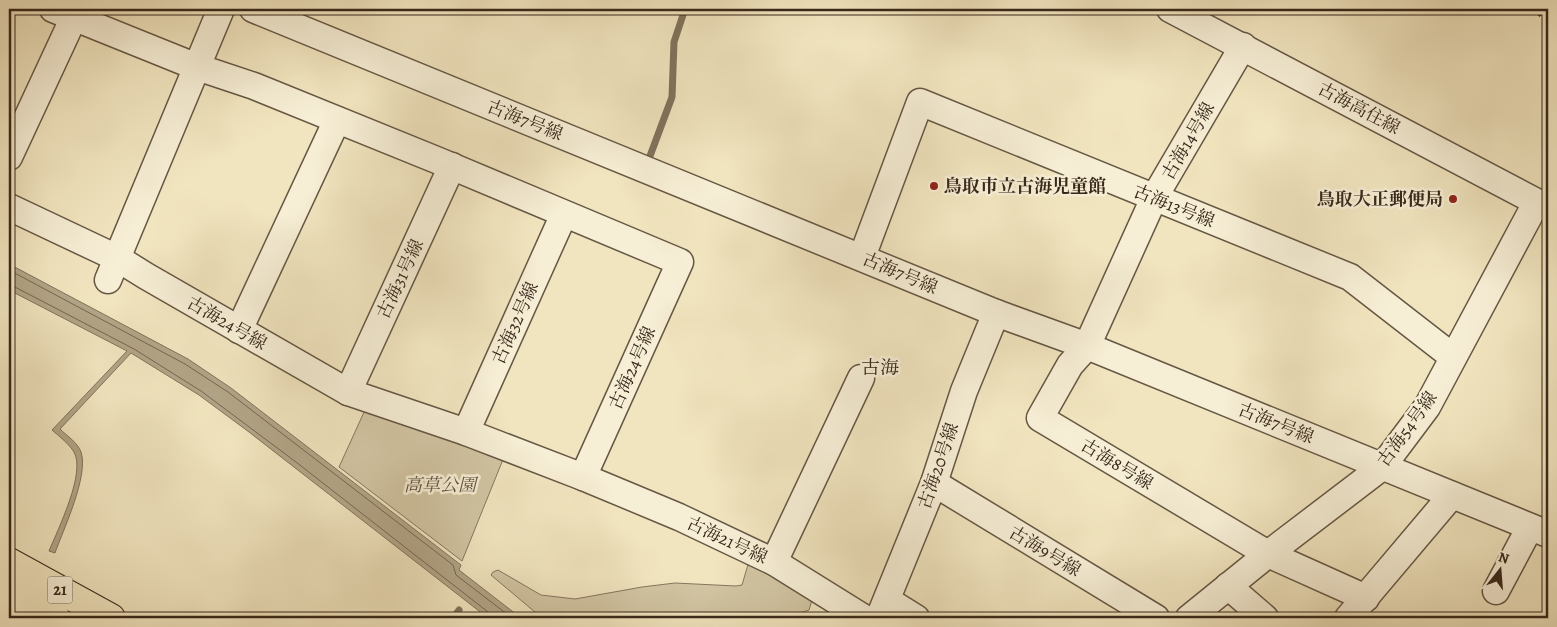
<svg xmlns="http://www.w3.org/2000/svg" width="1557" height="627" viewBox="0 0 1557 627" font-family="Alegreya,'Noto Serif JP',serif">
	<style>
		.green { fill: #d2c5a3; stroke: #85765f }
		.water { fill: #b2a587; stroke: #81735c }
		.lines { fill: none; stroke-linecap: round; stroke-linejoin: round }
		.shore { stroke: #756651; stroke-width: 1 }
		.stream { stroke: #81735c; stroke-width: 7 }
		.minor-casing { stroke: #665744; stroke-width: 29 }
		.major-casing { stroke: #38281b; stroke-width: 30 }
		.minor { stroke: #f6eed5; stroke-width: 26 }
		.major { stroke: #f1e5bf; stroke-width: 28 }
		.rail { stroke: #38281b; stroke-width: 4; stroke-dasharray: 9 9; stroke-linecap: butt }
		.poi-dot { fill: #8f2418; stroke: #f6eed5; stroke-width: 2 }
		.labels { text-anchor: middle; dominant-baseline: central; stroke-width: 5; stroke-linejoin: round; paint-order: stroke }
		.shield { fill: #f6eed5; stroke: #716353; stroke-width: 1 }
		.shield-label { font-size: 16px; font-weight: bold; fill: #38281b }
		.street-label { font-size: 18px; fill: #38281b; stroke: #f6eed5 }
		.poi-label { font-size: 18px; font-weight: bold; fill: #38281b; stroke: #f6eed5; text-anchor: start }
		.park-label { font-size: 18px; font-style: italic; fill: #5e4f3d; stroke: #f6eed5 }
		.neighbourhood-label { font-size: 19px; fill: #38281b; stroke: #f6eed5 }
	</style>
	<rect width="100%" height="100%" fill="#f1e5bf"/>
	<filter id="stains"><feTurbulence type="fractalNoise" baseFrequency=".004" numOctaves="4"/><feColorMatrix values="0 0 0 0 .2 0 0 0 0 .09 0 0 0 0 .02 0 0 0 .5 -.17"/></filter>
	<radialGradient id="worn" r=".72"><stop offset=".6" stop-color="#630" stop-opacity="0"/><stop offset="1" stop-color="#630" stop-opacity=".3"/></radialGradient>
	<g class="green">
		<polygon points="365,410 504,457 462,561 339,467"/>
		<polygon points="749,561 812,600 809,610 785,618 542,618 491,575 493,572 498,570 541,595 575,599 642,587 675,583 736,586 742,585"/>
	</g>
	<path class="water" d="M9,264L188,359L231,388L461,565L459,570L521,618H488L249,432L199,395L131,353L60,429C67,436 78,443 81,452C89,476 63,530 55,553L49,551C58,529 86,473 74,452C69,444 60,437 52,430L127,351L9,290Z"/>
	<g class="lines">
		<g class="shore">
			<polyline points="9,270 185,364 228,392 453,565 456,575 512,618"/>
			<polyline points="9,286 13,286 134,349 201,391 296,462 488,612 490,618"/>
		</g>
		<g class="stream">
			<polyline points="650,156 672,97 674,42 685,9"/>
			<polyline points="453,618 459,610"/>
		</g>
		<defs>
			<g id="minor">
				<polyline points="253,9 996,313 1087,346 1548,534"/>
				<polyline points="1170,9 1548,208"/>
				<polyline points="1243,46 1154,198 1087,346 1070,365 1040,418 1268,554 1366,598"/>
				<polyline points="9,157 74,17"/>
				<polyline points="9,207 117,258 146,276 348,392 466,432 583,477 680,262 439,161 254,86 197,67 53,9"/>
				<polyline points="862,257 920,102 1350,277 1453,357"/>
				<polyline points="108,280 221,9"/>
				<polyline points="239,330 337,120"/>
				<polyline points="348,392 452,166"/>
				<polyline points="466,432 564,214"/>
				<polyline points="583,477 679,517 774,562 864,618"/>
				<polyline points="934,483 1156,618"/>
				<polyline points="774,562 861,378"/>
				<polyline points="1228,586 1265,618"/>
				<polyline points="1496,591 1530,527"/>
				<polyline points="887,600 916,618"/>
				<polyline points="879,618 934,483 964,391 996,313"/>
				<polyline points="1189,618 1268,554 1382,467 1427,407 1536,203"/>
				<polyline points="1348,618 1452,495"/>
			</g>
			<g id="major">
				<polyline points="9,562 111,618"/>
				<polyline points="9,593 56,618"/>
			</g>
		</defs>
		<use href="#minor" class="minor-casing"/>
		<use href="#major" class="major-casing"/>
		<use href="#minor" class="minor"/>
		<use href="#major" class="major"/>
		<polyline class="rail" points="1535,9 1548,24"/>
	</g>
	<g class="poi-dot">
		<circle cx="934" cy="186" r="5"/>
		<circle cx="1453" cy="199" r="5"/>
	</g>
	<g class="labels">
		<rect class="shield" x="47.5" y="576.5" width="25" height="27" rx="4"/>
		<g class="shield-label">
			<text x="60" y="590">21</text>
		</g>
		<g class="street-label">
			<text transform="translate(1359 108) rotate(28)">古海高住線</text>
			<text transform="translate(525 120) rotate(22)">古海7号線</text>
			<text transform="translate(1188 141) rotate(-60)">古海14号線</text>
			<text transform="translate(1174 206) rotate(22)">古海13号線</text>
			<text transform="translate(900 273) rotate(23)">古海7号線</text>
			<text transform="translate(400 279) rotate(-65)">古海31号線</text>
			<text transform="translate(227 323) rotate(30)">古海24号線</text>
			<text transform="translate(515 323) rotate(-66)">古海32号線</text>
			<text transform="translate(632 368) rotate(-66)">古海24号線</text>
			<text transform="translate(1276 423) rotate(22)">古海7号線</text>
			<text transform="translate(1407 429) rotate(-54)">古海54号線</text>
			<text transform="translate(1117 464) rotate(31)">古海8号線</text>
			<text transform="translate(938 466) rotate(-71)">古海20号線</text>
			<text transform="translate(727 540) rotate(25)">古海21号線</text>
			<text transform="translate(1045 551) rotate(31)">古海9号線</text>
		</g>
		<g class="poi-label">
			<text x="944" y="186">鳥取市立古海児童館</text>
			<text x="1443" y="199" text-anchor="end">鳥取大正郵便局</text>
		</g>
		<g class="park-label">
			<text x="440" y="485">高草公園</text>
		</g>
		<g class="neighbourhood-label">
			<text x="880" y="368">古海</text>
		</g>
	</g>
	<rect width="1557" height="627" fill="none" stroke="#f1e5bf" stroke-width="30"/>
	<rect x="10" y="10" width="1537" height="607" fill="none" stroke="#38281b" stroke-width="2.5"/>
	<rect x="15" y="15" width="1527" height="597" fill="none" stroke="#38281b"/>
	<g transform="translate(1500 570) rotate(17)" stroke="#f6eed5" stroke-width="4" paint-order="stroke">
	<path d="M0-4L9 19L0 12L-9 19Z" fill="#38281b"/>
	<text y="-8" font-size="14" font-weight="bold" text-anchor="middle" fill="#38281b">N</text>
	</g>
	<rect width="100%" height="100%" filter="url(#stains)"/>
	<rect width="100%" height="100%" fill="url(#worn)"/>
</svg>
